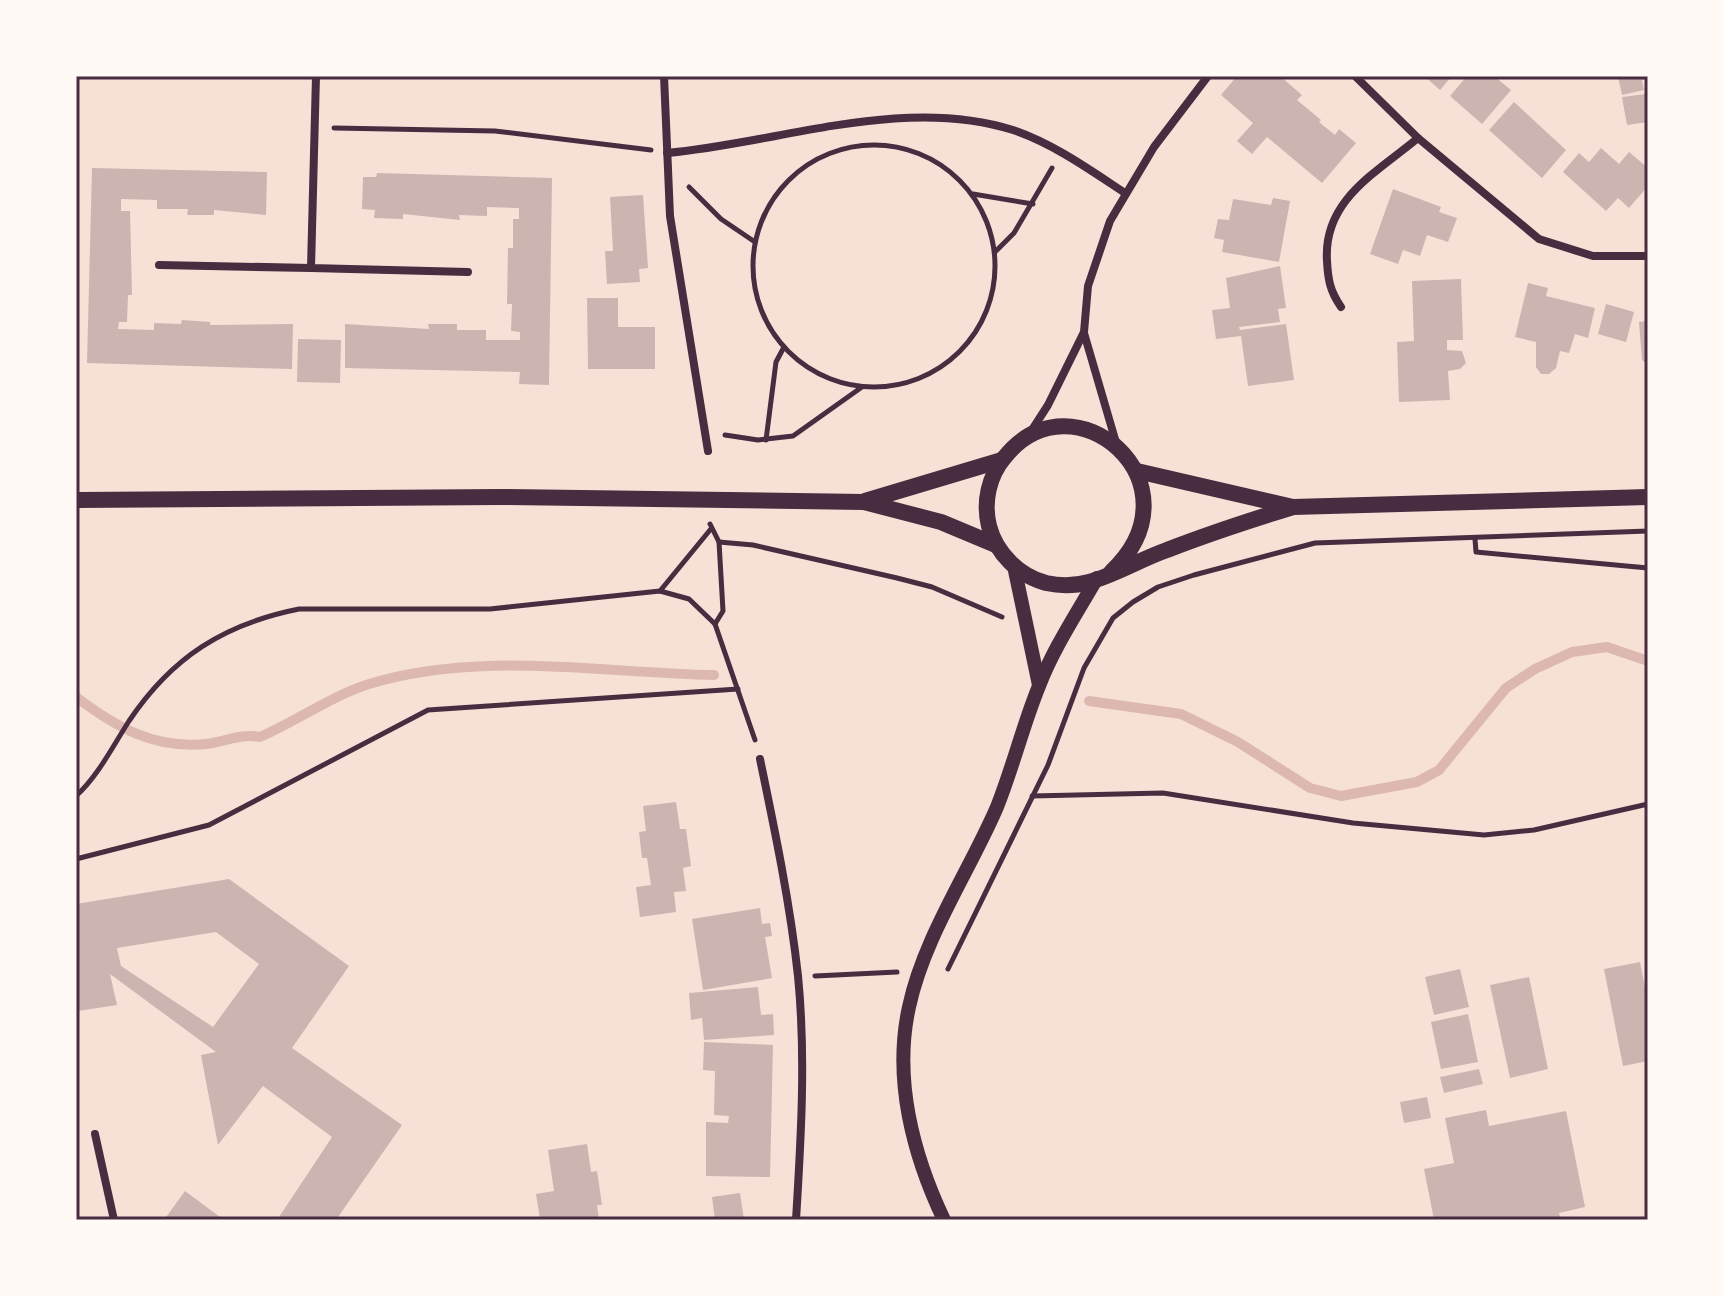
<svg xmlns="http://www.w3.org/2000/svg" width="1724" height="1296" viewBox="0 0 1724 1296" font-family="'Exo 2',sans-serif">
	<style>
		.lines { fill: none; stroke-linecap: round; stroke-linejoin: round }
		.stream { stroke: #dcb8b0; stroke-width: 10 }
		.building { fill: #ccb4b1; fill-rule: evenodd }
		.path { stroke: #4a2c40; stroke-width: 5 }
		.minor { stroke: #4a2c40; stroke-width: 8 }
		.tertiary { stroke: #4a2c40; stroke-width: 14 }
		.secondary { stroke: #4a2c40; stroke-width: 16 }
		.neatline { fill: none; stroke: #4a2c40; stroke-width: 3 }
	</style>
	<rect width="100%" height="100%" fill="#f7e1d7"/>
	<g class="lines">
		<g class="stream">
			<path d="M76,697C116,727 153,749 206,744C226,742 239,733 260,737C297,721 331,696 369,684C481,650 600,673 714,675"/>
			<polyline points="1089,701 1181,714 1238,742 1310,788 1341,796 1417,782 1439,770 1506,688 1535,669 1572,652 1607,647 1648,661"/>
		</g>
	</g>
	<g class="building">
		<polygon points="1237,76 1280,76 1302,95 1297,100 1321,120 1319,122 1335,135 1339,129 1356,143 1322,183 1267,137 1252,154 1237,141 1253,123 1221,95"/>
		<polygon points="1424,76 1452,76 1440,90"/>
		<polygon points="1467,76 1494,76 1511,90 1482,124 1450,96"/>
		<polygon points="1618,76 1648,76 1648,79 1642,80 1644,90 1622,95"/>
		<polygon points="1646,94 1648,122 1627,125 1622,97"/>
		<polygon points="1514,102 1566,150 1542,178 1489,130"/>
		<polygon points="1601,148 1619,164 1629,152 1648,168 1648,186 1629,208 1618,198 1606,211 1563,172 1579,153 1589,162"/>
		<polygon points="92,168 267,172 266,215 214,210 214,215 187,215 188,209 157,209 157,200 121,199 121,211 130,211 132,295 128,295 127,322 119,322 118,329 154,330 154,323 181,324 182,320 210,322 210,325 293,324 292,369 87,363"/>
		<polygon points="377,173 552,178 549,385 519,384 520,372 345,368 345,324 429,329 428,324 457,324 457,330 486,330 486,340 520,340 520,332 511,331 512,304 507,304 508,248 513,248 513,219 519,219 519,208 487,207 487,216 459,215 460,220 403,214 403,219 374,218 375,210 362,209 363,177 376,177"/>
		<polygon points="1393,189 1441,207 1439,212 1457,218 1448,242 1427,235 1420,256 1403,250 1398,264 1370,254"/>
		<polygon points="643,195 648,268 639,269 640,282 607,284 605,251 613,251 610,197"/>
		<polygon points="1273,198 1290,201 1279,262 1222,252 1224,240 1214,238 1218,219 1229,220 1233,199 1271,205"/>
		<polygon points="1280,266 1286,308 1278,309 1280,322 1239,327 1240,330 1286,324 1294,380 1248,386 1241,336 1216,339 1212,310 1230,308 1226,278"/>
		<polygon points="1461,279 1463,340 1447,340 1447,350 1462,351 1466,363 1460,369 1448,371 1450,400 1399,402 1397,342 1414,341 1412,281"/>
		<polygon points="1528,283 1548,288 1546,296 1595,308 1588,338 1575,334 1569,353 1560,351 1556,368 1549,374 1541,374 1536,367 1536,342 1515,337"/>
		<polygon points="587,298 618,298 618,327 655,327 655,369 588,369"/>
		<polygon points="1606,304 1634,312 1626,342 1598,334"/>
		<polygon points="1648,321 1648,365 1642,360 1639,322"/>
		<polygon points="298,339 341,340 340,383 297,382"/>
		<polygon points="676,802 680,829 686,829 691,866 683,868 686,891 674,892 676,912 640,917 636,887 651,885 647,858 642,858 639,832 646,831 643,806"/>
		<path d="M229,879L349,966L292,1048L402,1125L336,1220H277L332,1137L263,1086L218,1145L201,1055L216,1052L110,974L117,1005L78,1011L76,904ZM216,932L259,964L213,1027L121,966L117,948Z"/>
		<polygon points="760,908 762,924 770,923 772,936 765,937 772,978 703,990 692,919"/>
		<polygon points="1640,962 1648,1003 1648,1061 1623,1066 1604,969"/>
		<polygon points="1460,969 1469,1007 1434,1015 1425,977"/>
		<polygon points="1529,977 1548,1069 1510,1078 1490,985"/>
		<polygon points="758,987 761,1015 773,1014 774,1035 704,1040 702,1018 691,1020 689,993"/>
		<polygon points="1468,1014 1478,1062 1441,1069 1431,1022"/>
		<polygon points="704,1042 773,1045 770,1177 706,1176 706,1122 728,1123 729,1116 714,1115 715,1071 703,1070"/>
		<polygon points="1479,1069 1483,1084 1444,1093 1440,1077"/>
		<polygon points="1427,1097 1431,1118 1404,1123 1400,1102"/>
		<polygon points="1486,1110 1489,1126 1566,1111 1585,1207 1559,1213 1561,1220 1434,1220 1424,1169 1454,1163 1445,1118"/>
		<polygon points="587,1144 591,1172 597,1171 602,1205 597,1205 599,1220 540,1219 536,1194 554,1191 548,1150"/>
		<polygon points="185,1191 224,1220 164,1220"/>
		<polygon points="740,1193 744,1220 715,1220 712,1197"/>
	</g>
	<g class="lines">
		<g class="path">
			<polyline points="334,128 495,131 651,150"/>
			<circle cx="874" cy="266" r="121"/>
			<polyline points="689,187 721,219 755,242"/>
			<polyline points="973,194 1033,204"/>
			<polyline points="995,252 1014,233 1052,168"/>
			<polyline points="725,435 758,440 793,436 862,387"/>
			<polyline points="766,440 776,362 784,347"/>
			<polyline points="710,524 719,542 723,611 715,624"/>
			<polyline points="1475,539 1476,552 1648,568"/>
			<polyline points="719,542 753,545 897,578 932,587 1002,617"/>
			<polyline points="660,591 710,530"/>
			<path d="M76,796C98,776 113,746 129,721C172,657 224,624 299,609H490L660,591L689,599L715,624L755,740"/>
			<polyline points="1032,796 1163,793 1353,823 1484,835 1534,830 1648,804"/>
			<polyline points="76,859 209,825 428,710 738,689"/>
			<polyline points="948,969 1048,765 1084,668 1113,618 1133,602 1158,587 1194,575 1315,543 1648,531"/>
			<polyline points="815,976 897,972"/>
		</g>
		<g class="minor">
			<polyline points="316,76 311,268 468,272"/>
			<polyline points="664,76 670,216 708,451"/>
			<polyline points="1355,76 1418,138 1539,239 1593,256 1648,256"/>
			<path d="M667,153C779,143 902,95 1013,130C1054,144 1090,170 1125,193"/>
			<polyline points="159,265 311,268"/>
			<path d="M1341,307C1330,291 1328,280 1327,261C1323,200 1376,173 1418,138"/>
			<polyline points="1084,333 1117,446"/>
			<polyline points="1030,433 1048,405 1084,332 1088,286 1110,221 1154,147 1208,76"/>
			<path d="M760,759C775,831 790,903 798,976C806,1056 801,1139 796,1220"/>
			<polyline points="95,1134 114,1220"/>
		</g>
		<g class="tertiary">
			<polyline points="1014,566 1039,685"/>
			<path d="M944,1220C913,1155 893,1079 909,1007C924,937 969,872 997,807C1013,767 1023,725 1039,686C1053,649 1077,613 1097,578"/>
		</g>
		<g class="secondary">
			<polyline points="1137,471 1293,507 1648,497"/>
			<polyline points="76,500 501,497 864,502 941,522 996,545"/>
			<polyline points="865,501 1002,460"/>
			<path d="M1111,572C1205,484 1073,370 1004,458C989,476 983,502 989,526C996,553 1019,576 1046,583C1060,586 1075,586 1089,582C1115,575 1141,559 1167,550C1208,534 1251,520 1293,507"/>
		</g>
	</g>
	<rect width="1724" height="1296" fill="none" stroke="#fffaf5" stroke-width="156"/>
	<rect x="78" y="78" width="1568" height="1140" class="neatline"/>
</svg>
